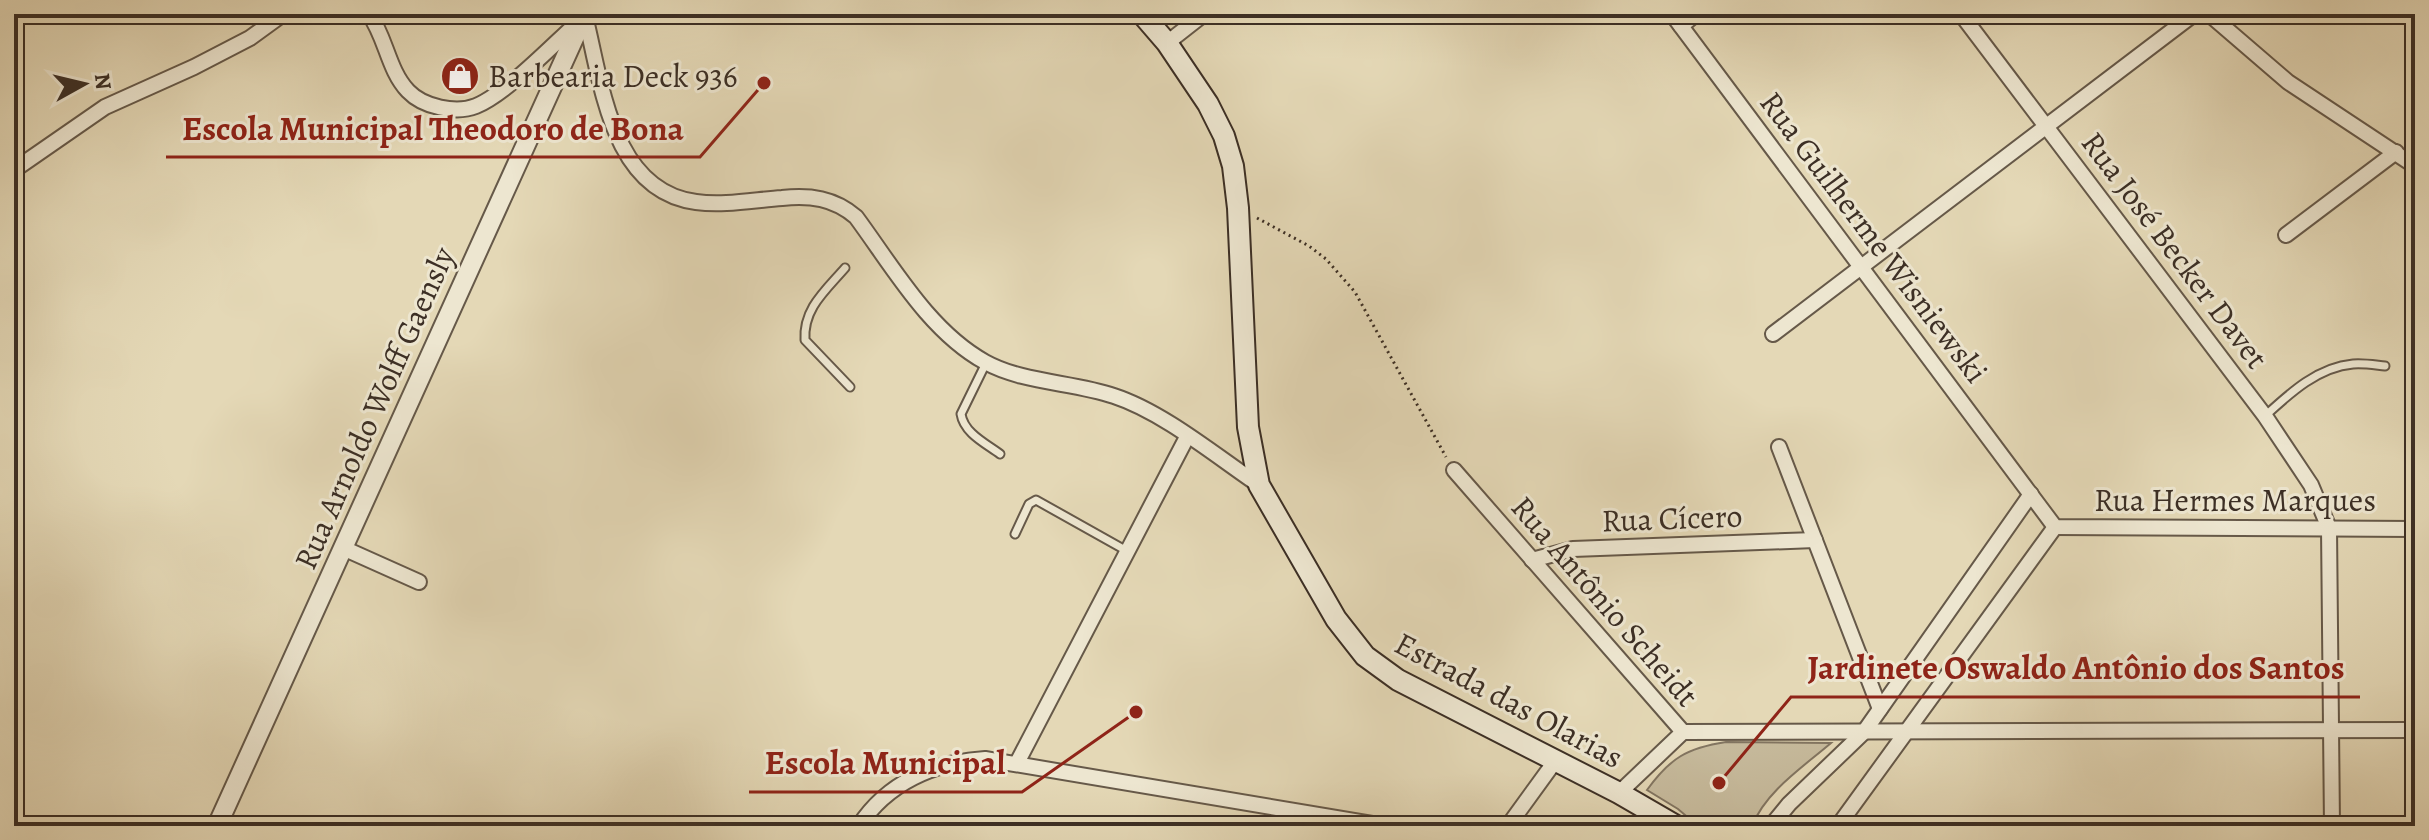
<svg xmlns="http://www.w3.org/2000/svg" width="2429" height="840" viewBox="0 0 2429 840" font-family="Alegreya,serif">
	<style>
		.green { fill: #c7bb9d; stroke: #827561; stroke-width: 2 }
		.lines { fill: none; stroke-linecap: round; stroke-linejoin: round }
		.service-casing { stroke: #665949; stroke-width: 11 }
		.minor-casing { stroke: #665949; stroke-width: 18 }
		.tertiary-casing { stroke: #665949; stroke-width: 22 }
		.secondary-casing { stroke: #3c2f25; stroke-width: 24 }
		.path { stroke: #3c2f25; stroke-width: 3; stroke-dasharray: 2 4; stroke-linecap: butt }
		.service { stroke: #ede6d0; stroke-width: 7 }
		.minor { stroke: #ede6d0; stroke-width: 14 }
		.tertiary { stroke: #ede6d0; stroke-width: 18 }
		.secondary { stroke: #ede6d0; stroke-width: 20 }
		.labels { text-anchor: middle; dominant-baseline: central; stroke-width: 6; stroke-linejoin: round; paint-order: stroke }
		.poi-label { font-size: 32px; fill: #3c2f25; stroke: #ede6d0; text-anchor: start }
		.street-label { font-size: 32px; fill: #3c2f25; stroke: #ede6d0 }
		.leader { fill: none; stroke: #8f2418; stroke-width: 3 }
		.callout-dot { fill: #8f2418; stroke: #ede6d0; stroke-width: 3 }
		.callout-label { font-size: 34px; text-anchor: middle; font-weight: bold; fill: #8f2418; stroke: #ede6d0; stroke-width: 6; stroke-linejoin: round; paint-order: stroke }
	</style>
	<rect width="100%" height="100%" fill="#e4d8b6"/>
	<filter id="stains"><feTurbulence type="fractalNoise" baseFrequency=".0025" numOctaves="4"/><feColorMatrix values="0 0 0 0 .2 0 0 0 0 .09 0 0 0 0 .02 0 0 0 .5 -.17"/></filter>
	<radialGradient id="worn" r=".72"><stop offset=".6" stop-color="#630" stop-opacity="0"/><stop offset="1" stop-color="#630" stop-opacity=".3"/></radialGradient>
	<path class="green" d="M1726,742L1831,743C1803,767 1766,791 1752,826H1698L1678,809L1647,790C1670,758 1687,748 1726,742Z"/>
	<g class="lines">
		<defs>
			<g id="service">
				<path d="M845,268C825,291 803,309 805,340L850,387"/>
				<path d="M986,363L961,414C964,433 985,443 1000,454"/>
				<path d="M2265,416C2290,393 2318,367 2353,364C2363,363 2375,365 2385,366"/>
				<polyline points="1015,534 1029,504 1036,500 1127,551"/>
			</g>
			<g id="minor">
				<path d="M369,14C386,37 388,70 408,91C423,107 456,114 476,106C509,92 556,41 585,16C602,83 611,191 696,202C723,206 754,200 782,198C810,195 834,198 856,217C893,267 929,331 985,362C1023,383 1073,382 1114,396C1163,412 1216,456 1259,485"/>
				<polyline points="1672,14 2055,527 2415,529"/>
				<polyline points="1961,14 2265,416 2311,485 2329,528 2332,826"/>
				<polyline points="2209,14 2288,82 2415,166"/>
				<polyline points="1681,26 1696,14"/>
				<polyline points="1167,43 1204,14"/>
				<polyline points="14,170 105,107 194,67 250,38 283,14"/>
				<polyline points="2286,235 2396,152"/>
				<polyline points="1773,334 2194,14"/>
				<polyline points="1779,447 1880,709"/>
				<polyline points="1454,470 1683,732 2415,730"/>
				<polyline points="343,548 419,582"/>
				<polyline points="1532,560 1573,549 1815,540"/>
				<polyline points="1017,763 1187,437"/>
				<polyline points="1619,793 1683,732"/>
				<path d="M859,826C887,783 934,762 985,759L1384,826"/>
				<polyline points="1508,826 1556,760"/>
				<polyline points="1771,826 1789,804 1864,732 2031,494"/>
				<polyline points="1838,826 2055,527"/>
			</g>
			<polyline id="tertiary" points="217,826 585,14"/>
			<polyline id="secondary" points="1142,14 1167,43 1208,104 1224,136 1233,166 1238,208 1248,427 1259,485 1336,619 1365,656 1398,680 1619,793 1676,826"/>
		</defs>
		<use href="#service" class="service-casing"/>
		<use href="#minor" class="minor-casing"/>
		<use href="#tertiary" class="tertiary-casing"/>
		<use href="#secondary" class="secondary-casing"/>
		<polyline class="path" points="1257,218 1309,246 1326,259 1355,292 1446,457"/>
		<use href="#service" class="service"/>
		<use href="#minor" class="minor"/>
		<use href="#tertiary" class="tertiary"/>
		<use href="#secondary" class="secondary"/>
	</g>
	<defs>
		<symbol id="shop-disc" viewBox="-11 -11 22 22"><circle r="9.5" fill="#8f2418" stroke="#ede6d0"/><path d="M-5-2.5h2.3a2.7 3.5 0 0 1 5.4 0H5L5.5 6h-11ZM-1.5-2.5h3a1.5 2.3 0 0 0-3 0Z" fill="#fff"/></symbol>
	</defs>
	<g fill-rule="evenodd">
		<use href="#shop-disc" x="438" y="54" width="44" height="44"/>
	</g>
	<g class="labels">
		<g class="poi-label">
			<text x="488" y="76">Barbearia Deck 936</text>
		</g>
		<g class="street-label">
			<text transform="translate(1874 237) rotate(53)">Rua Guilherme Wisniewski</text>
			<text transform="translate(2175 250) rotate(53)">Rua José Becker Davet</text>
			<text transform="translate(374 408) rotate(-66)">Rua Arnoldo Wolff Gaensly</text>
			<text x="2235" y="500">Rua Hermes Marques</text>
			<text transform="translate(1672 518) rotate(-2)">Rua Cícero</text>
			<text transform="translate(1605 601) rotate(49)">Rua Antônio Scheidt</text>
			<text transform="translate(1509 700) rotate(28)">Estrada das Olarias</text>
		</g>
	</g>
	<path class="leader" d="M764 83L700 157H166M1719 783L1791 697H2360M1136 712L1022 792H749"/>
	<g class="callout-dot">
		<circle cx="764" cy="83" r="8"/>
		<circle cx="1719" cy="783" r="8"/>
		<circle cx="1136" cy="712" r="8"/>
	</g>
	<g class="callout-label">
		<text x="433" y="140">Escola Municipal Theodoro de Bona</text>
		<text x="2076" y="679">Jardinete Oswaldo Antônio dos Santos</text>
		<text x="885" y="774">Escola Municipal</text>
	</g>
	<rect width="2429" height="840" fill="none" stroke="#e4d8b6" stroke-width="48"/>
	<rect x="16" y="16" width="2397" height="808" fill="none" stroke="#3c2f25" stroke-width="4"/>
	<rect x="24" y="24" width="2381" height="792" fill="none" stroke="#3c2f25" stroke-width="2"/>
	<g transform="translate(84 84) rotate(82)" stroke="#ede6d0" stroke-width="6" paint-order="stroke">
	<path d="M0-6L14 30L0 20L-14 30Z" fill="#3c2f25"/>
	<text y="-12" font-size="22" font-weight="bold" text-anchor="middle" fill="#3c2f25">N</text>
	</g>
	<rect width="100%" height="100%" filter="url(#stains)"/>
	<rect width="100%" height="100%" fill="url(#worn)"/>
</svg>
